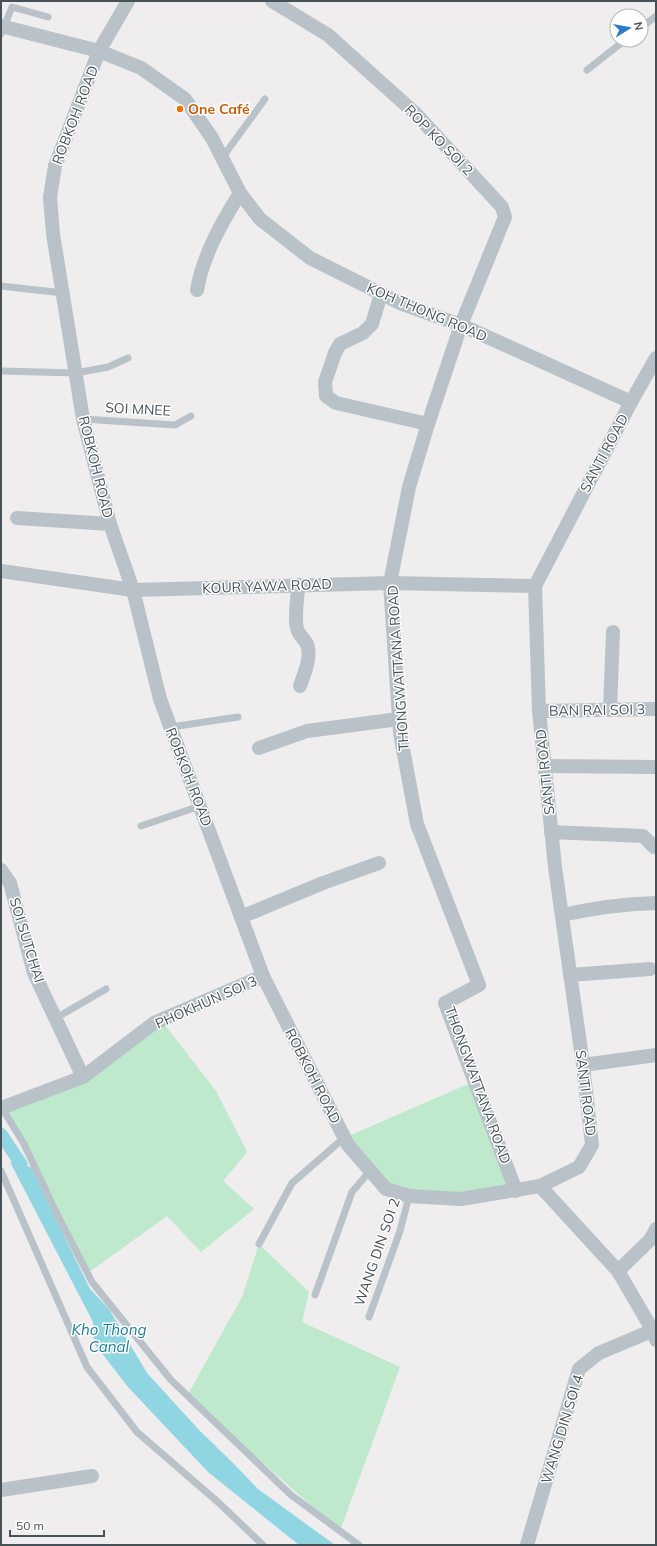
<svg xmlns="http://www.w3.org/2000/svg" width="657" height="1546" viewBox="0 0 657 1546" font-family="Mulish,sans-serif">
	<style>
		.green { fill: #bee9cd }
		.water { fill: #8fd5e2 }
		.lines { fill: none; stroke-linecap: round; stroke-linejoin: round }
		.canal { stroke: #8fd5e2; stroke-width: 13 }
		.service { stroke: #b9c2c8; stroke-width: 7 }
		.minor { stroke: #b9c2c8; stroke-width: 14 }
		.food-dot { fill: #e8710a; stroke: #fff; stroke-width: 1.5 }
		.labels { text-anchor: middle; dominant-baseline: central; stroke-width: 3; stroke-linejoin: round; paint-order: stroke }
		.food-label { font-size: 14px; font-weight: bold; fill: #c56008; stroke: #fff; text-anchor: start }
		.street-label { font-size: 14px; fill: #475158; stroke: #fff }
		.water-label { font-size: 15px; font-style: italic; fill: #1a7e91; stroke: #fff }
	</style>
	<rect width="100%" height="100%" fill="#efeded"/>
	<g class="green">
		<polygon points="161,1020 216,1091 247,1152 223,1181 254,1209 201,1252 167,1216 88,1273 4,1108 84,1080"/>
		<polygon points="475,1081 516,1191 461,1199 386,1189 344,1138"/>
		<polygon points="259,1244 309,1292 302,1322 400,1367 340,1531 187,1396 242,1297"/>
	</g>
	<polygon class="water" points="10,1162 31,1167 90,1289 109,1309 147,1373 200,1431 232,1462 258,1489 335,1545 299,1545 208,1472 128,1387 94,1343 93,1322"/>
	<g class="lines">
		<polyline class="canal" points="1,1134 21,1164"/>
		<g class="service">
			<polyline points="641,28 656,16"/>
			<polyline points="1,34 12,7 48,17"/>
			<polyline points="587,70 625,40"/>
			<polyline points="222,158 265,99"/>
			<polyline points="1,286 63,293"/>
			<polyline points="1,371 76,373 108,367 128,358"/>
			<polyline points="83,419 175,425 191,416"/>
			<polyline points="171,727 238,717"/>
			<polyline points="141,826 200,806"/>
			<polyline points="56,1018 106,989"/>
			<polyline points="2,1108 24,1144 55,1210 92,1282 171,1380 291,1495 359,1545"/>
			<polyline points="1,1171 87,1367 137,1432 219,1503 263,1545"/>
			<polyline points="259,1244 292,1183 344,1138"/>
			<polyline points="315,1295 352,1192 370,1171"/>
			<polyline points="369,1317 400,1231 409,1196"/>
		</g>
		<g class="minor">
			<polyline points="128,1 99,51 55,166 50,197 53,234 83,419 110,524 133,590 160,699 263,976 348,1145 386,1189 409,1196 461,1199 540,1186 618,1271 653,1331 656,1340"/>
			<polyline points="272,1 328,35 416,114 502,207 505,217 461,325 428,424 409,487 390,583 400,733 417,824 479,985 445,1003 516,1191"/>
			<polyline points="1,26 99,51 141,68 185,99 212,138 240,193 260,219 310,258 402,304 461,325 631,402"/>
			<path d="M197,290C203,255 222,222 240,193"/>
			<polyline points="381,294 372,324 363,333 340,344 335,353 325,382 326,396 336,403 428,424"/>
			<polyline points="17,518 110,524"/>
			<polyline points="1,571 133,590 390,583 535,586"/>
			<path d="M298,585C298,596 294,619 297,628C298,635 304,638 307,644C312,657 304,674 300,686"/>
			<polyline points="610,709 613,632"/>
			<polyline points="539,711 656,709"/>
			<polyline points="259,748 307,731 399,719"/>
			<polyline points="545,766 656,767"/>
			<polyline points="551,832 643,836 654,847"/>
			<polyline points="1,870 10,883 34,973 83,1077"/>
			<path d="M562,915C593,908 624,904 656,903"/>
			<polyline points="241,917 323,883 379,863"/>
			<polyline points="570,975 650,969"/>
			<polyline points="583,1065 656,1055"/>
			<polyline points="1,1108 83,1077 154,1023 263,976"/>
			<polyline points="540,1186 579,1167 592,1145 583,1065 555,867 539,711 535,586 631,402 656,358"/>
			<polyline points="618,1271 650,1240 656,1229"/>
			<polyline points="1,1490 92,1476"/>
			<polyline points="527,1545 579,1369 599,1353 656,1329"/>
		</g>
	</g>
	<circle class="food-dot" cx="180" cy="109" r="4"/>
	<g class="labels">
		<g class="food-label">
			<text x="188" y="109">One Café</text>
		</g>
		<g class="street-label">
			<text transform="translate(75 115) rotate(-69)">ROBKOH ROAD</text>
			<text transform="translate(439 140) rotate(46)">ROP KO SOI 2</text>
			<text transform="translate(427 312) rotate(23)">KOH THONG ROAD</text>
			<text transform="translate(138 409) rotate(3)">SOI MNEE</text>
			<text transform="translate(604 453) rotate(-62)">SANTI ROAD</text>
			<text transform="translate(96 467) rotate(76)">ROBKOH ROAD</text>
			<text transform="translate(267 586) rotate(-2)">KOUR YAWA ROAD</text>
			<text transform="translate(398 668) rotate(-94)">THONGWATTANA ROAD</text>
			<text transform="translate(597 710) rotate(-1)">BAN RAI SOI 3</text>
			<text transform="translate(545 772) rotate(-96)">SANTI ROAD</text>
			<text transform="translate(189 777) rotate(69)">ROBKOH ROAD</text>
			<text transform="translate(27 940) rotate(73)">SOI SUTCHAI</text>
			<text transform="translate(206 1002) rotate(-24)">PHOKHUN SOI 3</text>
			<text transform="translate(313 1076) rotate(63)">ROBKOH ROAD</text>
			<text transform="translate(478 1085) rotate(70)">THONGWATTANA ROAD</text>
			<text transform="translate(586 1093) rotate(83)">SANTI ROAD</text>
			<text transform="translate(377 1252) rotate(-71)">WANG DIN SOI 2</text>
			<text transform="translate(562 1429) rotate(-73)">WANG DIN SOI 4</text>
		</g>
		<g class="water-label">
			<text x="109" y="1329">Kho Thong<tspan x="109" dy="17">Canal</tspan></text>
		</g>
	</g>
	<rect width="657" height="1546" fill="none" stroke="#475158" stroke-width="4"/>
	<g transform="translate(629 28) rotate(79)"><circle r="19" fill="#ffffff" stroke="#b5b9bc"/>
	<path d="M0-3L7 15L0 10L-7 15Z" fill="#2a79cb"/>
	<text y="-6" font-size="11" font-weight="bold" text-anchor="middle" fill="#475158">N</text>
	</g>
	<path d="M10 1530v6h94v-6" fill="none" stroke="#475158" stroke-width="2"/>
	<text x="16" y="1530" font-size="12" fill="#475158" stroke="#ffffff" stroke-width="3" paint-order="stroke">50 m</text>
</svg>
